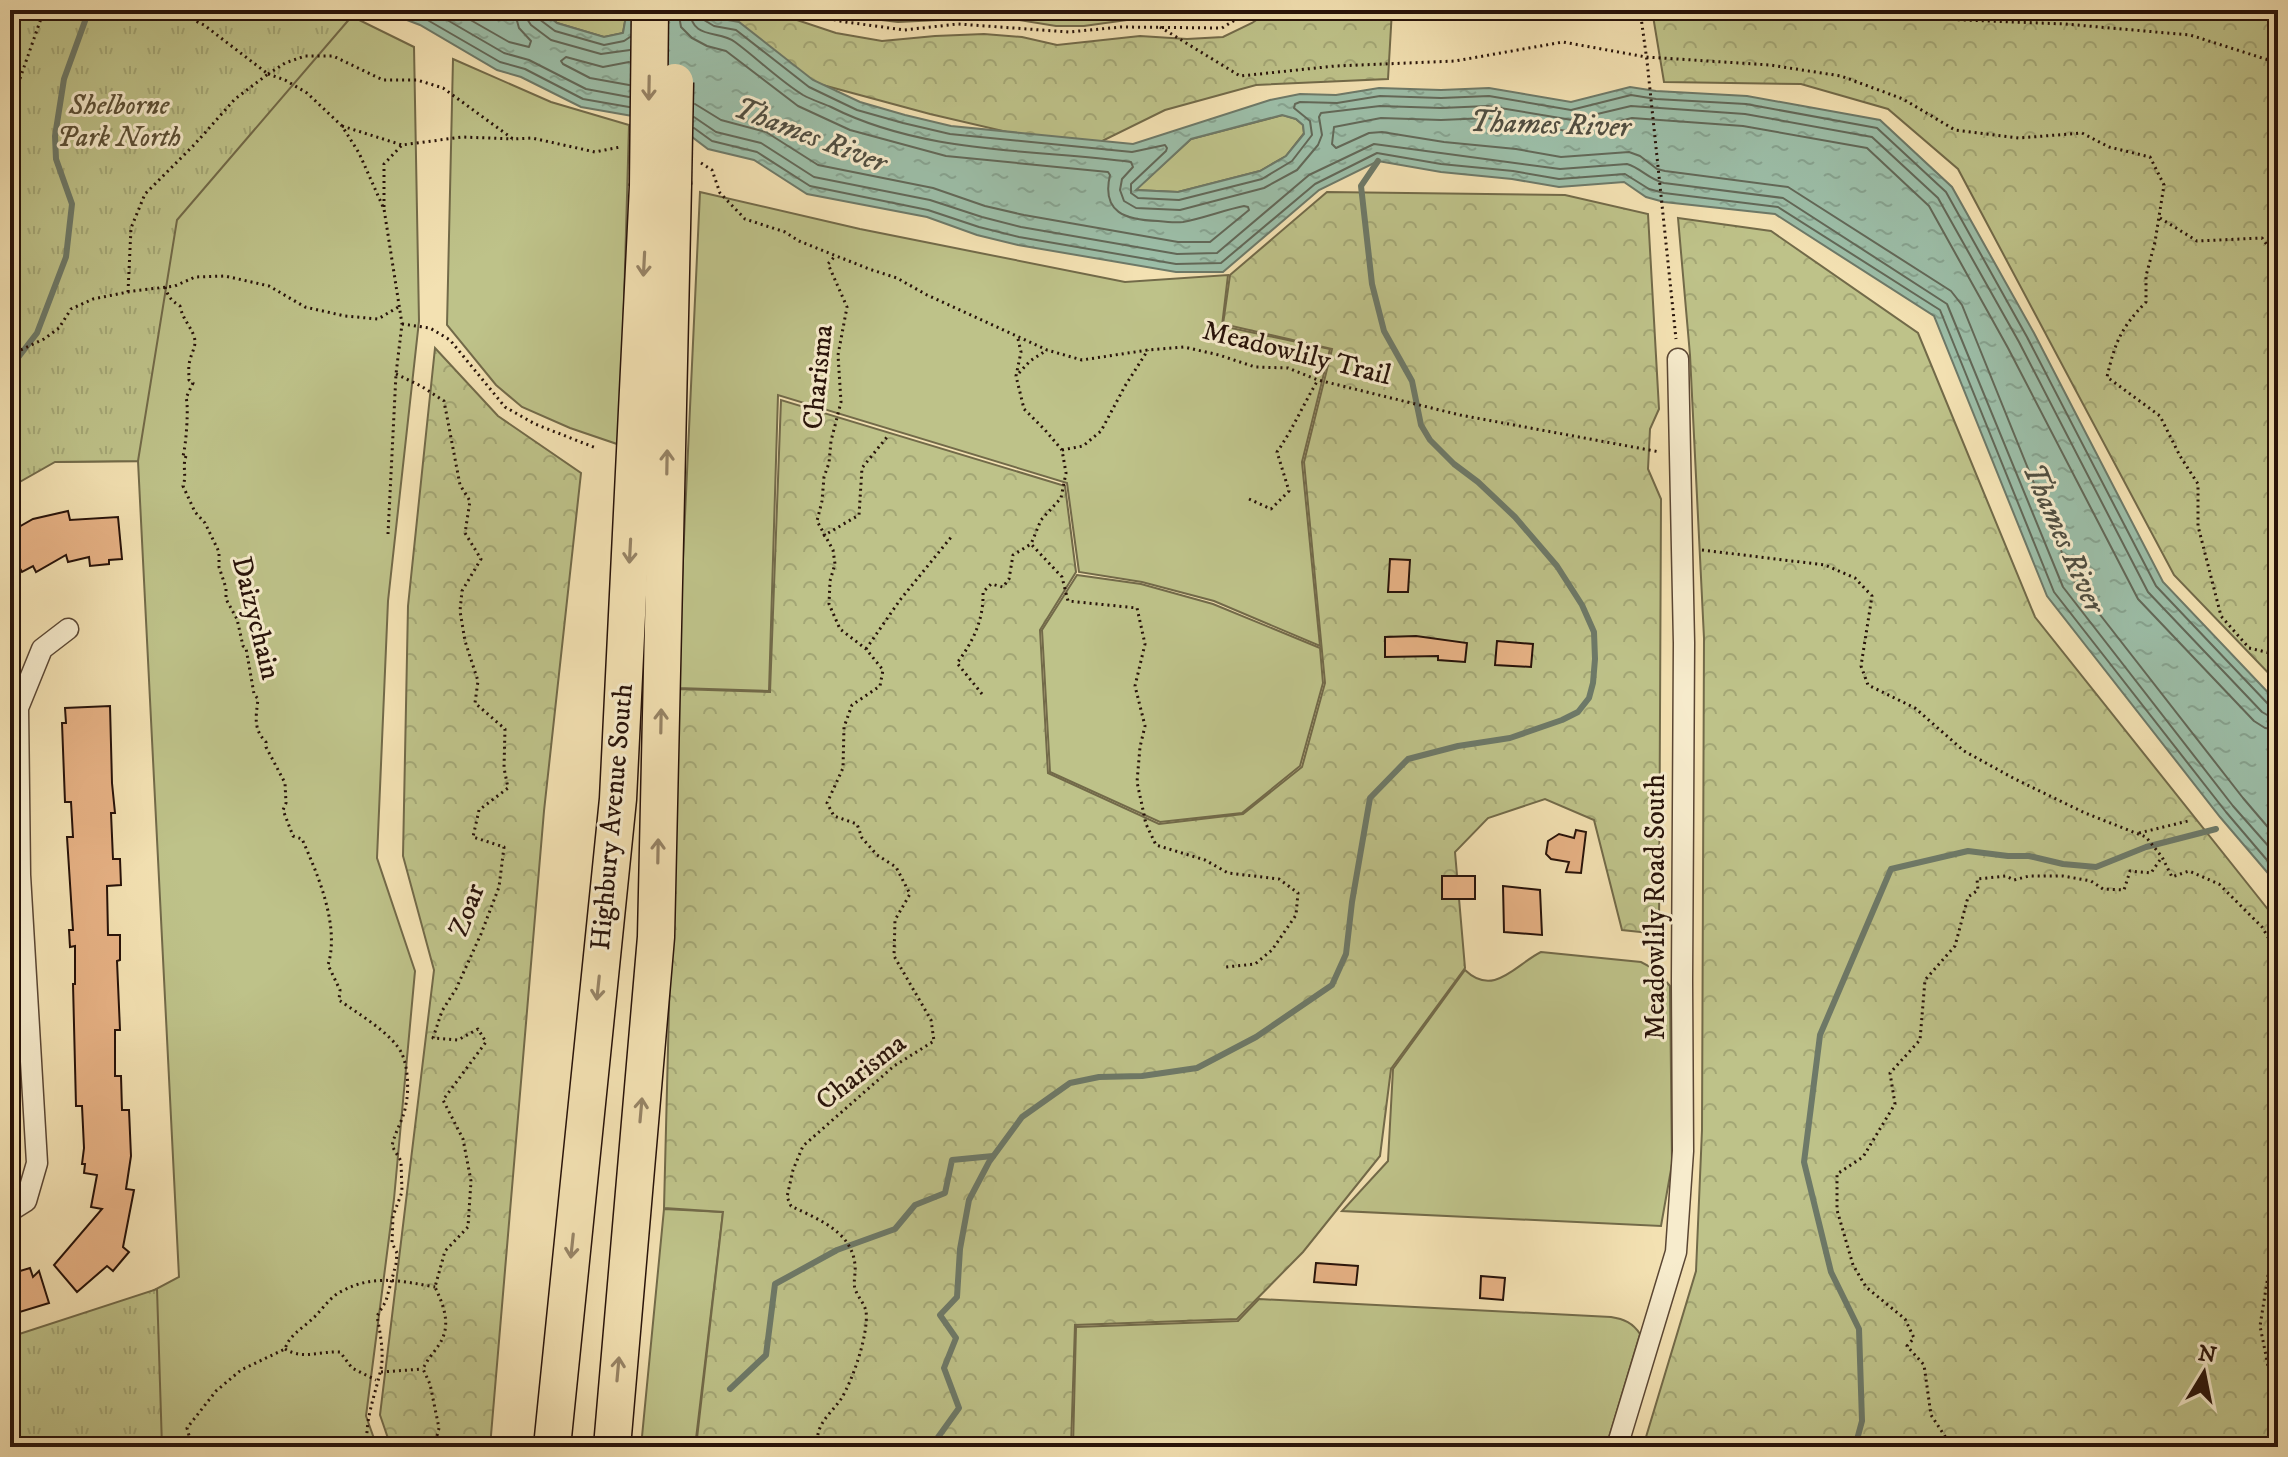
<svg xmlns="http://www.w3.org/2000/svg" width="2288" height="1457" viewBox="0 0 2288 1457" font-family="'IM FELL DW Pica',serif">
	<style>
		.green { fill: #bec289; stroke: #726a49; stroke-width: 2 }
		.forest { fill: url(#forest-crowns); stroke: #726a49; stroke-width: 2 }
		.park { fill: url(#park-tufts); stroke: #726a49; stroke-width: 2 }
		.water { fill: url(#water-ripples); stroke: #6d7968; stroke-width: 2; fill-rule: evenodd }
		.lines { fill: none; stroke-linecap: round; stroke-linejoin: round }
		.shore { stroke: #626858; stroke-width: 2 }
		.stream { stroke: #6d7968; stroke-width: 6 }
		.building { fill: #e7b285; stroke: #271209; stroke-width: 2 }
		.minor-casing { stroke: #5a4633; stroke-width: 23 }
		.motorway-casing { stroke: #271209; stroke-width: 39 }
		.path { stroke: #271209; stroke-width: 3; stroke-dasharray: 2 4; stroke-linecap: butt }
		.minor { stroke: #f7eccd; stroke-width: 20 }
		.motorway { stroke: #f3e1b2; stroke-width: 36 }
		.motorway-bridge-casing { stroke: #271209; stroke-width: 39; stroke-linecap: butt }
		.motorway-bridge { stroke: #f3e1b2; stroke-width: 36 }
		.oneway { stroke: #978466 }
		.labels { text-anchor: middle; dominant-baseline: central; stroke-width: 6; stroke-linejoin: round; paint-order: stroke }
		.park-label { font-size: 28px; font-style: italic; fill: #5c5036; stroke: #f7eccd }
		.street-label { font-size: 28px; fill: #271209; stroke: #f7eccd }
		.water-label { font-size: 30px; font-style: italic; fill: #504e41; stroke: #f7eccd }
	</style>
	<defs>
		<pattern id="forest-crowns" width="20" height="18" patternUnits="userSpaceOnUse" patternTransform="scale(2)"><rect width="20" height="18" fill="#bec289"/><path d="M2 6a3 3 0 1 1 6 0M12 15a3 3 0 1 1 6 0" fill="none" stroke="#a3a675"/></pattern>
		<pattern id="park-tufts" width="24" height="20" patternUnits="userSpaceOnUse" patternTransform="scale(2)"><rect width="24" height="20" fill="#bec289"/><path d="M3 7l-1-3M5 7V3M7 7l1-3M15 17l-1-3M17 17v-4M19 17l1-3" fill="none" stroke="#a3a675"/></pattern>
		<pattern id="water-ripples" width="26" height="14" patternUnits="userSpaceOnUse" patternTransform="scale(2)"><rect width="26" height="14" fill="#9cbea8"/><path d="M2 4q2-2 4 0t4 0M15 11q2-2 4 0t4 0" fill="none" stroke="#86a28f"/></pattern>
	</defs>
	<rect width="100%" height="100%" fill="#f3e1b2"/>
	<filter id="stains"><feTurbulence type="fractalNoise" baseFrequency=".0025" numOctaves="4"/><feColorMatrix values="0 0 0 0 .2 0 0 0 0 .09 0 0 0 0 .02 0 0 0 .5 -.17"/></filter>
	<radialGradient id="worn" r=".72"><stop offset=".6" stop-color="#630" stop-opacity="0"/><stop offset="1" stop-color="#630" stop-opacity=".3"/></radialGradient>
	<g class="green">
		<polygon points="10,10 339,10 414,47 419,321 388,601 377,858 415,971 394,1199 366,1416 377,1447 89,1447 47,1347 179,1277 138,461 43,462"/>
		<polygon points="541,10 627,10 623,33 604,37 557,23"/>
		<polygon points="823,10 1233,10 1200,19 1134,19 1084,26 1056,26 1001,17 898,22 848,16"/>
		<polygon points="453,59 551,102 629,125 620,445 570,428 522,407 496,385 447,325"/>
		<polygon points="1283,115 1296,119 1303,125 1304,133 1286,156 1260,171 1178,192 1135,190 1191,139"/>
		<polygon points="700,192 860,229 1125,282 1228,275 1222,326 1330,349 1302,462 1320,646 1214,601 1142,582 1079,572 1067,483 778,395 769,691 677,688"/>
		<polygon points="1077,575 1141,584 1213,604 1320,648 1323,683 1300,766 1242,813 1160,822 1050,772 1042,630"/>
		<path d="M1541,952L1641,962L1656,970L1670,986L1672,1164L1661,1226L1342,1211L1388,1161L1393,1069L1465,970C1494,998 1516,964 1541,952Z"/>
		<polygon points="664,1209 723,1212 695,1447 641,1447"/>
		<path d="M1259,1299L1611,1317C1624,1319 1633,1323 1640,1334L1606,1447H1073L1076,1327L1238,1321Z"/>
	</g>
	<g class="forest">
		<polygon points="693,10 767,10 836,33 882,41 935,36 984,34 1022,37 1057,45 1140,36 1187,39 1223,37 1252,23 1271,10 1392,10 1388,79 1256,85 1165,110 1084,150 930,114 782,74"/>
		<polygon points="1652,10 1967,10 2207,19 2278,15 2278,683 2174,575 1958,169 1888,109 1801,84 1664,82"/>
		<polygon points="1327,192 1565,195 1648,214 1659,409 1650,429 1648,469 1661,499 1659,934 1622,930 1594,820 1545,799 1488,818 1455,852 1465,968 1391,1069 1380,1156 1303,1252 1237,1319 1075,1325 1071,1447 696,1447 723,1212 664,1208 677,689 770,692 781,400 1065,486 1076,572 1040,630 1048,773 1159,824 1243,814 1302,767 1325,683 1304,462 1332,349 1223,324 1230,275"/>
		<polygon points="1678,218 1771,231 1918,333 2035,617 2278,922 2278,1447 1643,1447 1696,1271 1702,1130 1704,638 1690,355"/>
		<polygon points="435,348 498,416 581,473 544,811 490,1447 391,1447 380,1415 434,970 403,856 408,606"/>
	</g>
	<g class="park">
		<polygon points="10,10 340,10 352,16 177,220 138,461 55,462 18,483 10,492"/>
		<polygon points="157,1289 162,1447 10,1447 10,1337"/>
	</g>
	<path class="water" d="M381,10H541L557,23L604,37L623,33L627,10H701L717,18L739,22L813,80L860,102L905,115L951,126L1133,144L1270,100L1300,94L1336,95L1379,88L1441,90L1489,88L1571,102L1630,87L1656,91L1747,96L1880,120L1952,187L2034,333L2163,582L2278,703V885L2220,817L2047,596L1934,316L1775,214L1664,202L1646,197L1624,182L1559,187L1512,179L1441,172L1378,161L1319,190L1223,272H1176L1018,245L977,235L927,217L807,194L754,160L708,149L688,134L638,117L581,107L521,77L497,70L420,25ZM1282,115L1296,119L1303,125L1304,134L1286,156L1260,171L1178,192L1136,190L1191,139Z"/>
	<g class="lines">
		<g class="shore">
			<polyline points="404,10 424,18 500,62 525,69 583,99 629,107"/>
			<polyline points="430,10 504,53 529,60 586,89 629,97"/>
			<polyline points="453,10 509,42 529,47 531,41 519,28 514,10"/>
			<polyline points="526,10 527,19 531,25 551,40 601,54 630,50"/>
			<polyline points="536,10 539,19 555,31 604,45 624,41 630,37"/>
			<path d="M678,10L681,27L692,38L707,46L726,51L798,106L850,130L946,156L1108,172L1110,175C1101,213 1126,220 1158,221C1166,222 1175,223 1183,222C1204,218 1224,210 1244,206L1248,207L1249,210L1210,242H1178L1024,215L985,206L933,188L818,165L766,132L721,120L695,104"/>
			<path d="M690,10C691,40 719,30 735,42C758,59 779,80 803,95C812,100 822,103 831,107C924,154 1030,149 1131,162L1133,167L1122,179L1120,190L1124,201L1136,208L1180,210L1264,188L1297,170L1318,145L1322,135L1319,117L1321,113L1380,106L1441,108L1488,106L1572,120L1631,106L1745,114L1872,137L1938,198L2019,342L2148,592L2262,712L2269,716L2278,718"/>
			<polyline points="700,10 700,16 704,20 714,26 736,30 809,87 857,110 903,123 950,134 1132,152 1165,145 1167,148 1166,151 1131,184 1131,193 1138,198 1179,200 1262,179 1292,161 1312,135 1310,121 1294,108 1295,104 1300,102 1337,103 1380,96 1441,98 1489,96 1571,110 1631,95 1656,99 1746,104 1877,128 1946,192 2027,337 2156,586 2269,705 2278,708"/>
			<polyline points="629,85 590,78 563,64 561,61 566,57 603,67 629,62"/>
			<path d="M694,117L716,132L761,143L814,177L930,200L982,217L1021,227L1177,254L1217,253L1309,175L1374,144L1560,169L1627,164C1641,168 1648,179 1664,183L1783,198L1947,304L2063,587L2233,806L2278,857"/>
			<polyline points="694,128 712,141 757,152 810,186 928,210 979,227 1019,237 1176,264 1221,263 1315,184 1377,153 1441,164 1513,171 1559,179 1625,174 1649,189 1664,193 1778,207 1940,310 2054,592 2226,812 2278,873"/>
			<polyline points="2278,730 2265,728 2254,721 2138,599 2008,348 1929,206 1867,148 1743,126 1632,118 1573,132 1487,118 1441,120 1381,118 1334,127 1332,144 1336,148 1369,133 1382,132 1444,142 1516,149 1561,157 1629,152 1640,156 1657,169 1665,171 1788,187 1951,291 1962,305 2073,580 2243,798 2278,839"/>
		</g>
		<g class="stream">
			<polyline points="10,368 37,333 66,257 72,204 56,159 55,136 64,79 89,10"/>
			<polyline points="730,1389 766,1355 775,1284 837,1250 895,1229 915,1205 945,1193 952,1160 993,1156"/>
			<polyline points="931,1447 959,1408 944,1368 956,1338 940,1315 957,1297 960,1249 969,1200 989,1162 1022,1117 1070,1083 1099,1077 1142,1076 1197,1068 1256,1037 1332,985 1346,954 1352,902 1370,798 1408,759 1458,746 1510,738 1562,720 1578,712 1589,698 1593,683 1595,659 1594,632 1582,605 1557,566 1515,517 1478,482 1454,464 1430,440 1421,425 1412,381 1384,331 1372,284 1361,186 1378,161"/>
			<polyline points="1855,1447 1862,1421 1859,1329 1831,1272 1804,1162 1820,1035 1891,869 1968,851 2008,856 2029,856 2063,864 2096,867 2146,847 2216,829"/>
		</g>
	</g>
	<g class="building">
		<polygon points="68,511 70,520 118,517 122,559 109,560 109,564 90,566 89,557 68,562 66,555 36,572 33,566 22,572 10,551 10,532 33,519"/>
		<polygon points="1390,559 1410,560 1408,592 1388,592"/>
		<polygon points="1416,636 1467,643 1465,662 1438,660 1438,656 1385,657 1385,637"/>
		<polygon points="1497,641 1533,644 1531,667 1495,665"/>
		<polygon points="110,706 112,783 115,813 111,813 113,859 120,859 121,885 107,886 108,935 120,935 120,960 117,961 120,1030 115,1030 115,1076 121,1076 122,1110 129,1110 131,1156 126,1189 134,1190 123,1247 129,1252 113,1271 107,1266 77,1292 54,1265 102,1209 91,1207 97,1175 84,1173 85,1164 82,1164 84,1148 82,1106 76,1106 73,984 75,984 75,946 70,947 69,930 73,930 67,837 73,837 71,802 65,802 62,723 66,723 65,708"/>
		<polygon points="1576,830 1586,832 1581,873 1566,872 1569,862 1551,859 1546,854 1548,841 1559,834 1574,838"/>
		<rect x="1442" y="876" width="33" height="23"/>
		<polygon points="1503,886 1540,890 1542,935 1504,932"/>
		<polygon points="1316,1263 1358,1266 1356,1285 1314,1282"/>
		<polygon points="30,1268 33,1277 39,1271 49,1303 10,1315 10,1274"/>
		<polygon points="1481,1276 1505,1278 1503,1300 1480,1298"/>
	</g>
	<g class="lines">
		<defs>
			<g id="minor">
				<polyline points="10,1211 26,1201 37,1163 20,875 18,708 42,649 68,629"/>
				<polyline points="1617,1447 1676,1252 1683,1151 1682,981 1684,643 1678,359"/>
			</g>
			<g id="motorway">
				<polyline points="552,1447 618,799 648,186"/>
				<polyline points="612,1447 656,937 673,184"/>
			</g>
		</defs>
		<use href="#minor" class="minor-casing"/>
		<use href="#motorway" class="motorway-casing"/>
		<g class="path">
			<polyline points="799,10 839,21 904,30 958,24 1069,32 1121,27 1222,28 1251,10"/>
			<polyline points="1640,10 1647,61 1676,339"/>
			<polyline points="1712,10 2065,24 2190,35 2278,63"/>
			<path d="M1160,27L1240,76L1335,66L1455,61L1563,42L1646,57L1770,65L1841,76L1903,99L1955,130L2019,138L2082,133L2109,147L2150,157L2164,185L2155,242L2146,276V302C2121,328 2115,342 2107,377L2160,416L2180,456L2198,484V526L2221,616L2249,648L2278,655"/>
			<polyline points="268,74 285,63 305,56 333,56 383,80 417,80 443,88 513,139 532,138 595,152 620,147"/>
			<polyline points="268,74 285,80 307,93 342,126 359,153 384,209 402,324 396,374 388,534"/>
			<polyline points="10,107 44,10"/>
			<polyline points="342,126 402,145"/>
			<polyline points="701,163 712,170 720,193 745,219 785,232 799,241 869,269 897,278 927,295 1047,350 1082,360 1148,350 1184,347 1219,355 1255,367 1288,368 1318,380 1460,415 1660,452"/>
			<polyline points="384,207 384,164 402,145 462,137 513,139"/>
			<polyline points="2160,218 2197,241 2262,238 2278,260"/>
			<path d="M165,287C168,297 172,301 180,306C183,320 190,325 194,336C197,346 192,351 190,360C188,366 189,374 189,380L193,383L186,398C189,406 186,446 183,456H186C182,466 187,475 183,486L195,512L205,523L219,552V567L226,588V599L237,619L243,646L246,648L254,694L258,699C256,717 253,729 266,742V747L285,783L286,803L283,810L293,836L302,839C318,875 340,926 328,965L340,990L339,1000C357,1013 393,1034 402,1054C408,1067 409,1090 406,1104C404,1119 395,1131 392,1146L401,1161L402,1192L393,1216L392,1243L397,1253L396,1264L386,1301L377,1316C380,1333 385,1355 380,1373C374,1398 365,1420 367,1447"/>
			<polyline points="128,292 131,228 145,194 194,145 235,99 268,74 204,25 173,10"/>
			<polyline points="402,324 430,328 450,340 505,407 535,424 596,448"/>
			<polyline points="1018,339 1021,352 1016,376 1024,409 1045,430 1062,450 1066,473 1061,498 1041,520 1031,544 1062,577 1068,601 1137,608 1145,644 1135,686 1145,726 1140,747 1137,782 1146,824 1156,845 1205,860 1228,873 1279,879 1298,893 1296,915 1272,950 1255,964 1226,967"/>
			<polyline points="10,355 44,339 59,328 71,309 93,299 133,291 175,286 195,277 225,276 269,286 305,307 345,316 378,319 400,306"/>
			<polyline points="1019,373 1030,361 1047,350"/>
			<path d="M396,374L421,386L444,401L460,485L470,501L465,533L481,559L462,591L460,611L465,641L478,681L475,703L505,729L504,768L508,788L479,810L473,837L504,847L499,887L481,934L456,989L442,1011L433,1038L458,1040L478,1029L486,1042L443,1100L463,1139L471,1181L468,1227L445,1251L435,1287C442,1302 450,1320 443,1337C439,1348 428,1357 423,1369L430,1384L439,1428L434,1447"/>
			<polyline points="1062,450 1083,446 1101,431 1125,386 1148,350"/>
			<path d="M1249,499L1271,509L1289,491L1277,452C1293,429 1304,403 1318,380"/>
			<polyline points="823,536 859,515 862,468 887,437"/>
			<polyline points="1702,550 1825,565 1855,578 1872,596 1861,666 1868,685 1915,708 1964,751 2015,779 2085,813 2146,837 2162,857 2172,877 2189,871 2219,884 2262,927 2278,954"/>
			<polyline points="866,649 900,600 952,536"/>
			<path d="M982,694L957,663C973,642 984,619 983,592L991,584L1003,587L1009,579L1013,555L1031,544"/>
			<polyline points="2139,833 2188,821"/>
			<polyline points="2278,1241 2272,1251 2260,1326 2278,1415"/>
			<path d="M285,1349C303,1360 320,1351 340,1352L352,1368L376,1380"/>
			<polyline points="381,1372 423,1369"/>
			<path d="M192,1447L187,1428L216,1391L241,1370L285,1349C289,1336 300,1330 310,1321C321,1312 328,1298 342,1291C374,1274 401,1281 435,1287"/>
			<path d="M818,1447C814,1425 830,1415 841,1399C853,1380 869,1333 866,1311C864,1303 858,1297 855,1289C853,1281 856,1273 855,1265C852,1231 817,1219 791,1206L787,1197L793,1170L803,1146L894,1066L934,1041L931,1020L894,956L895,920L910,894L896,867L877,855L862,838L857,824L834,816L827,803L843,768L844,727L852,705L880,686L883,670L866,649L840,629L829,604L830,581L835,564L833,550L817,521L822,501L824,477L829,463L831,441L841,402L838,355L847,307L828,264L836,255"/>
			<polyline points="1952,1447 1931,1415 1924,1365 1907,1346 1914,1338 1905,1319 1866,1287 1853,1265 1837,1210 1837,1174 1863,1157 1895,1104 1890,1073 1920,1040 1925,980 1955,946 1968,897 1978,890 1977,879 2006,876 2014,880 2029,876 2063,876 2091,881 2103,889 2124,890 2130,871 2151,873 2162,857"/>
			<polyline points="2271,1447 2278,1420"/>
		</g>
		<use href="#minor" class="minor"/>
		<use href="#motorway" class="motorway"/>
		<defs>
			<g id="motorway-bridge">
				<polyline points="673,184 675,82"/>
				<polyline points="648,186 650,10"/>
			</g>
		</defs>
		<use href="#motorway-bridge" class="motorway-bridge-casing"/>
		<use href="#motorway-bridge" class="motorway-bridge"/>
	</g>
	<defs><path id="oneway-shaft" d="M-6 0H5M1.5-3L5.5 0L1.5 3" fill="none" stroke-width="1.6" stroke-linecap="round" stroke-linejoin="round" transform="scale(2)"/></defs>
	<g class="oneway">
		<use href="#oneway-shaft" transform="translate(649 88) rotate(91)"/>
		<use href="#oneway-shaft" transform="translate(644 264) rotate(93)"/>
		<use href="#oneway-shaft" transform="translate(667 462) rotate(-89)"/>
		<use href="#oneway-shaft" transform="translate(630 551) rotate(93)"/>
		<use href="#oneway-shaft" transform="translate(661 721) rotate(-89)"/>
		<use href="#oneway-shaft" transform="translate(658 851) rotate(-89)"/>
		<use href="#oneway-shaft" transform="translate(598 988) rotate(96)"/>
		<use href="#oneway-shaft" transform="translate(641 1110) rotate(-85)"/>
		<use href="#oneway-shaft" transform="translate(572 1246) rotate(96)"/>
		<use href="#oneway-shaft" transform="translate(618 1369) rotate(-85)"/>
	</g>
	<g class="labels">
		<g class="park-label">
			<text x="119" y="105">Shelborne<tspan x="119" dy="32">Park North</tspan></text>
		</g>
		<g class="street-label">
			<text transform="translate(1297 353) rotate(14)">Meadowlily Trail</text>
			<text transform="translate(818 377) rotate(-84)">Charisma</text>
			<text transform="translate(256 618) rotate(76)">Daizychain</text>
			<text transform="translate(612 817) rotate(-85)">Highbury Avenue South</text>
			<text transform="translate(1655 907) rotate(-90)">Meadowlily Road South</text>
			<text transform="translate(467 910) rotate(-69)">Zoar</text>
			<text transform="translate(861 1072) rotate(-38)">Charisma</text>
		</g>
		<g class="water-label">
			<text transform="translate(1550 125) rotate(2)">Thames River</text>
			<text transform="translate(810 136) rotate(21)">Thames River</text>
			<text transform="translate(2063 538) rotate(66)">Thames River</text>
		</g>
	</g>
	<rect width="2288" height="1457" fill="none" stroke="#f3e1b2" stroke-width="40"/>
	<rect x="12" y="12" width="2264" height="1433" fill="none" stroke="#271209" stroke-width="4"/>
	<rect x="20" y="20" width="2248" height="1417" fill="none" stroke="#271209" stroke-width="2"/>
	<g transform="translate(2204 1373) rotate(10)" stroke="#f7eccd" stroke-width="6" paint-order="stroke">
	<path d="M0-6L14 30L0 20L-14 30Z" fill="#271209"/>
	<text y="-12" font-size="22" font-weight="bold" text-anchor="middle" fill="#271209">N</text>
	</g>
	<rect width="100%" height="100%" filter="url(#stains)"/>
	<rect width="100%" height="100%" fill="url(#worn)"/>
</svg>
